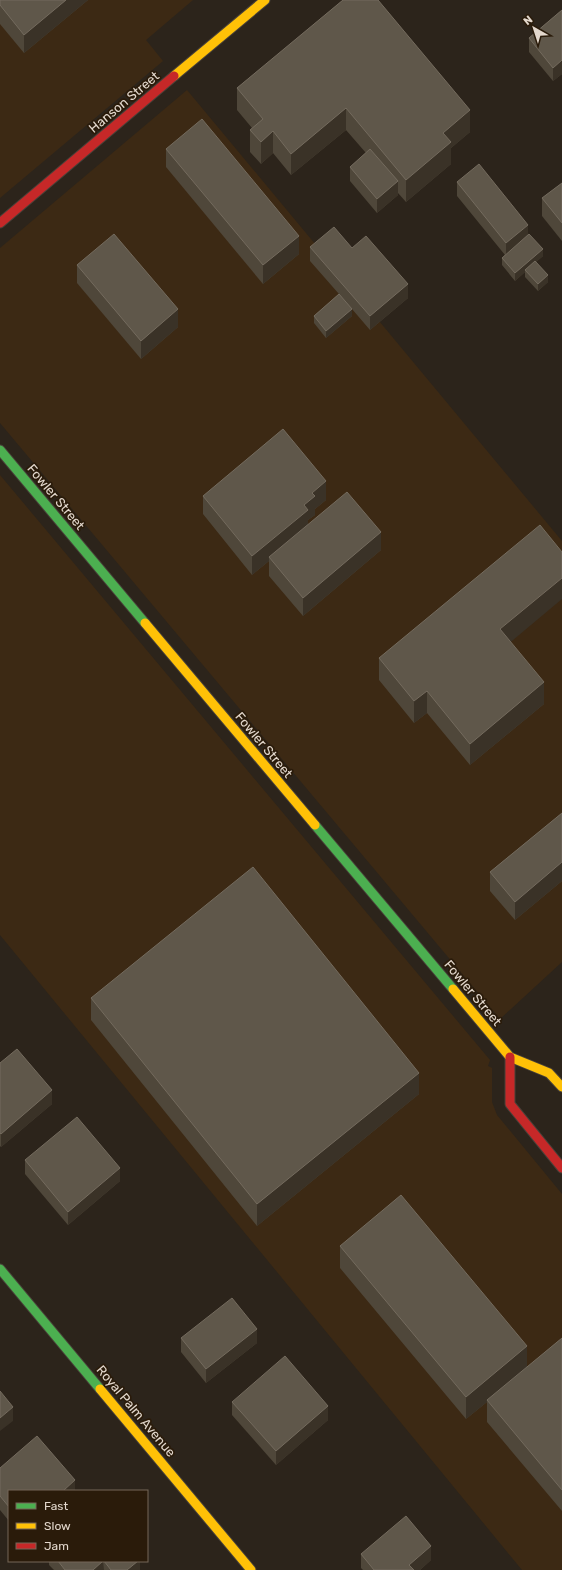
<svg xmlns="http://www.w3.org/2000/svg" width="562" height="1570" viewBox="0 0 562 1570" font-family="Rubik,sans-serif">
	<style>
		.built { fill: #3c2914 }
		.lines { fill: none; stroke-linecap: round; stroke-linejoin: round }
		.fast-casing { stroke: #484139; stroke-width: 11 }
		.slow-casing { stroke: #484139; stroke-width: 11 }
		.jam-casing { stroke: #484139; stroke-width: 11 }
		.fast { stroke: #4caf50; stroke-width: 9 }
		.slow { stroke: #ffc107; stroke-width: 9 }
		.jam { stroke: #c62828; stroke-width: 9 }
		.wall { fill: #4f473a }
		.shaded-wall { fill: #3a3227 }
		.building { fill: #5f574a; stroke: #746b5e }
		.labels { text-anchor: middle; dominant-baseline: central; stroke-width: 3.5; stroke-linejoin: round; paint-order: stroke }
		.street-label { font-size: 13px; fill: #e3d8cd; stroke: #2a1b0a }
	</style>
	<rect width="100%" height="100%" fill="#2c241b"/>
	<g class="built">
		<polygon points="0,0 193,0 146,40 163,61 0,198"/>
		<polygon points="187,90 562,541 562,962 500,1019 0,423 0,248"/>
		<polygon points="0,475 490,1060 488,1066 492,1068 492,1102 497,1115 562,1194 562,1570 522,1570 0,935"/>
	</g>
	<g class="lines">
		<defs>
			<g id="fast">
				<polyline points="0,450 145,623"/>
				<polyline points="315,825 453,989"/>
				<polyline points="0,1269 100,1389"/>
			</g>
			<g id="slow">
				<polyline points="174,76 265,0"/>
				<polyline points="145,623 315,825"/>
				<polyline points="453,989 510,1057 549,1073 562,1087"/>
				<polyline points="100,1389 251,1570"/>
			</g>
			<g id="jam">
				<polyline points="0,223 174,76"/>
				<polyline points="510,1057 510,1104 562,1168"/>
			</g>
		</defs>
		<use href="#fast" class="fast-casing"/>
		<use href="#slow" class="slow-casing"/>
		<use href="#jam" class="jam-casing"/>
		<use href="#fast" class="fast"/>
		<use href="#slow" class="slow"/>
		<use href="#jam" class="jam"/>
	</g>
	<g class="wall">
		<polygon points="0,0 88,0 24,53 0,24"/>
		<polygon points="343,0 470,132 451,148 451,164 406,202 398,193 398,195 377,213 350,181 350,167 366,153 346,130 291,175 273,153 261,164 250,152 250,130 252,128 237,110 237,88"/>
		<polygon points="562,10 562,74 553,81 529,52 529,38"/>
		<polygon points="166,149 299,254 263,284 166,167"/>
		<polygon points="457,182 528,235 543,256 536,262 548,282 538,291 525,277 525,272 515,281 502,265 502,258 505,255 457,196"/>
		<polygon points="562,183 562,241 542,216 542,198"/>
		<polygon points="310,247 352,248 408,298 370,330 352,309 352,316 326,338 314,323 314,316 339,294 310,261"/>
		<polygon points="77,265 178,327 141,359 77,283"/>
		<polygon points="203,496 326,500 315,509 315,515 308,520 308,524 381,550 303,616 269,576 269,561 252,575 203,514"/>
		<polygon points="510,642 544,704 470,765 427,713 414,723 379,680 379,658"/>
		<polygon points="562,813 562,881 515,920 490,891 490,872"/>
		<polygon points="91,998 419,1094 257,1226 91,1020"/>
		<polygon points="0,1063 52,1104 1,1147 0,1146"/>
		<polygon points="25,1160 120,1181 68,1225 25,1174"/>
		<polygon points="340,1246 527,1367 562,1338 562,1511 487,1422 487,1402 466,1419 340,1268"/>
		<polygon points="181,1338 257,1343 206,1383 181,1352"/>
		<polygon points="232,1402 328,1420 276,1465 232,1415"/>
		<polygon points="0,1468 75,1491 9,1491 9,1521 0,1510"/>
		<polygon points="361,1554 431,1560 420,1570 363,1570 361,1568"/>
		<polygon points="49,1561 140,1561 140,1570 54,1570 49,1565"/>
	</g>
	<g class="shaded-wall">
		<polygon points="66,0 88,0 24,53 24,35"/>
		<polygon points="562,60 562,74 553,81 553,68"/>
		<polygon points="346,108 346,130 291,175 291,154"/>
		<polygon points="470,110 470,132 451,148 451,164 406,202 406,180 443,133"/>
		<polygon points="273,131 273,153 261,164 261,142"/>
		<polygon points="398,181 398,195 377,213 377,199"/>
		<polygon points="528,225 528,239 506,256 506,243"/>
		<polygon points="299,236 299,254 263,284 263,265"/>
		<polygon points="543,249 543,256 526,271 525,270 525,272 515,281 515,273"/>
		<polygon points="548,275 548,282 538,291 538,284"/>
		<polygon points="408,284 408,298 370,330 370,316"/>
		<polygon points="178,309 178,327 141,359 141,341"/>
		<polygon points="352,309 352,316 326,338 326,331"/>
		<polygon points="326,481 326,500 315,509 315,515 308,520 308,529 269,557 269,561 252,575 252,556 304,505 312,493"/>
		<polygon points="381,532 381,550 303,616 303,598"/>
		<polygon points="562,578 562,599 500,651 500,629"/>
		<polygon points="544,682 544,704 470,765 470,744"/>
		<polygon points="427,691 427,713 414,723 414,701"/>
		<polygon points="562,862 562,881 515,920 515,902"/>
		<polygon points="419,1073 419,1094 257,1226 257,1204"/>
		<polygon points="52,1090 52,1104 1,1147 1,1134"/>
		<polygon points="120,1168 120,1181 68,1225 68,1212"/>
		<polygon points="257,1329 257,1343 206,1383 206,1369"/>
		<polygon points="527,1346 527,1368 487,1400 487,1402 466,1419 466,1397"/>
		<polygon points="328,1406 328,1420 276,1465 276,1451"/>
		<polygon points="13,1407 13,1421 0,1431 0,1418"/>
		<polygon points="75,1480 75,1491 63,1491"/>
		<polygon points="431,1546 431,1560 420,1570 409,1570 409,1565"/>
		<polygon points="103,1561 104,1570 93,1570"/>
		<polygon points="138,1561 140,1561 140,1570 127,1570"/>
	</g>
	<g class="building">
		<polygon points="0,0 66,0 24,35 0,5"/>
		<polygon points="343,0 378,0 470,110 443,133 451,142 406,180 346,108 291,154 273,131 261,142 250,130 263,119 237,88"/>
		<polygon points="562,10 562,60 553,68 529,38"/>
		<polygon points="202,119 299,236 263,265 166,149"/>
		<polygon points="370,149 398,181 377,199 350,167"/>
		<polygon points="479,164 528,225 506,243 457,182"/>
		<polygon points="562,183 562,223 542,198"/>
		<polygon points="334,227 352,248 366,236 408,284 370,316 310,247"/>
		<polygon points="114,234 178,309 141,341 77,265"/>
		<polygon points="529,234 543,249 515,273 502,258"/>
		<polygon points="535,261 548,275 538,284 525,270"/>
		<polygon points="339,294 352,309 326,331 314,316"/>
		<polygon points="283,429 326,481 312,493 315,496 304,505 308,510 252,556 203,496"/>
		<polygon points="347,492 381,532 303,598 269,557"/>
		<polygon points="540,525 562,552 562,578 500,629 544,682 470,744 427,691 414,701 379,658"/>
		<polygon points="562,813 562,862 515,902 490,872"/>
		<polygon points="253,867 419,1073 257,1204 91,998"/>
		<polygon points="17,1049 52,1090 1,1134 0,1133 0,1063"/>
		<polygon points="77,1117 120,1168 68,1212 25,1160"/>
		<polygon points="401,1195 527,1346 466,1397 340,1246"/>
		<polygon points="232,1298 257,1329 206,1369 181,1338"/>
		<polygon points="562,1338 562,1490 487,1400"/>
		<polygon points="285,1356 328,1406 276,1451 232,1402"/>
		<polygon points="0,1391 13,1407 0,1418"/>
		<polygon points="37,1436 75,1480 63,1491 9,1491 9,1507 0,1496 0,1468"/>
		<polygon points="406,1516 431,1546 409,1565 414,1570 374,1570 361,1554"/>
		<polygon points="58,1561 103,1561 93,1570 65,1570"/>
		<polygon points="104,1561 138,1561 127,1570 111,1570"/>
	</g>
	<g class="labels">
		<g class="street-label">
			<text transform="translate(124 102) rotate(-40)">Hanson Street</text>
			<text transform="translate(56 497) rotate(50)">Fowler Street</text>
			<text transform="translate(264 745) rotate(50)">Fowler Street</text>
			<text transform="translate(473 993) rotate(50)">Fowler Street</text>
			<text transform="translate(136 1411) rotate(50)">Royal Palm Avenue</text>
		</g>
	</g>
	<rect x="8" y="1490" width="140" height="72" fill="#2a1b0a" stroke="#746758"/>
	<rect x="16" y="1503" width="20" height="6" fill="#4caf50" stroke="#746758"/>
	<text x="44" y="1510" font-size="12" fill="#e3d8cd">Fast</text>
	<rect x="16" y="1523" width="20" height="6" fill="#ffc107" stroke="#746758"/>
	<text x="44" y="1530" font-size="12" fill="#e3d8cd">Slow</text>
	<rect x="16" y="1543" width="20" height="6" fill="#c62828" stroke="#746758"/>
	<text x="44" y="1550" font-size="12" fill="#e3d8cd">Jam</text>
	<g transform="translate(534 28) rotate(321)" stroke="#2a1b0a" stroke-width="3" paint-order="stroke">
	<path d="M0-3L7 15L0 10L-7 15Z" fill="#e3d8cd"/>
	<text y="-6" font-size="11" font-weight="bold" text-anchor="middle" fill="#e3d8cd">N</text>
	</g>
</svg>
